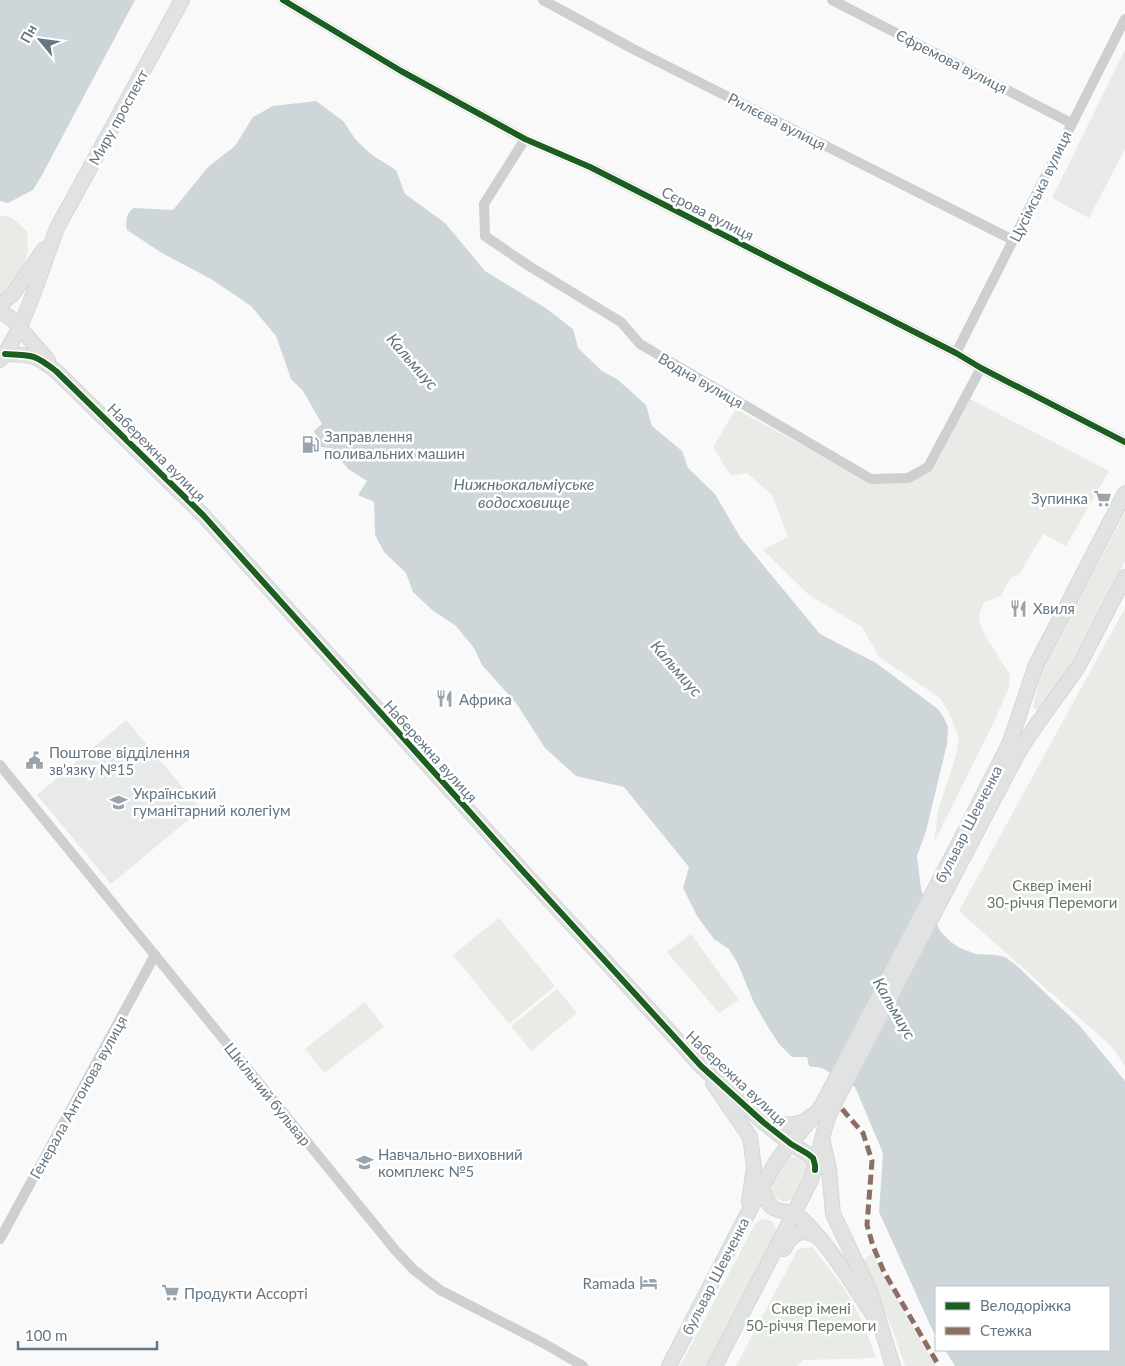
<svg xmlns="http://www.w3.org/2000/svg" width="1125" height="1366" viewBox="0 0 1125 1366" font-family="Lato,sans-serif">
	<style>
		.built { fill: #e8e9e9 }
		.green { fill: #e8ebe6 }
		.water { fill: #ced6d9 }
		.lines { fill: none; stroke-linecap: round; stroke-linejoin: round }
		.secondary-casing { stroke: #d5d6d7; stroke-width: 16 }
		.street { stroke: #cecfd0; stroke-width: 10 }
		.secondary { stroke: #e1e2e2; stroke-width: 14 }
		.quiet { stroke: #8d6e63; stroke-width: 5; stroke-dasharray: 10 5; stroke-linecap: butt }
		.cycleway-casing { stroke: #fff; stroke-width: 9 }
		.cycleway { stroke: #1b5e20; stroke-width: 6 }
		.labels { text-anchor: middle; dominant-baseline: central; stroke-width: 5; stroke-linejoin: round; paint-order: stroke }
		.street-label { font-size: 15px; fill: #657683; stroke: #fff }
		.poi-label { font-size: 15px; fill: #657683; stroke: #fff; text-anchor: start }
		.park-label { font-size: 15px; fill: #687a64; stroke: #fff }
		.water-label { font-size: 16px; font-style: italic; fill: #60757c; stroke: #fff }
	</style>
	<rect width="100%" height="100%" fill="#f9f9f9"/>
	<g class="built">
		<polygon points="1125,50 1125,149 1089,218 1052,198"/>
		<polygon points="126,720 201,809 111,884 37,795"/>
	</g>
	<g class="green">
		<polygon points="0,215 12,218 27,231 28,252 20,276 0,295"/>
		<polygon points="968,398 1109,471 1066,546 1043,534 1019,575 1011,577 1001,596 984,602 980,612 979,621 986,637 1010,675 1009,687 995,720 934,843 938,811 955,759 959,738 949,713 940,698 879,657 862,627 809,595 763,550 788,537 772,495 747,473 731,476 713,447 736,409 871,483 930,470"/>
		<polygon points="1125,513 1125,561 1061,680 1038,709 1035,709 1033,707 1042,669"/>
		<polygon points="1125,608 1125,1066 1112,1047 959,911"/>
		<polygon points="499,918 555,986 509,1024 453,955"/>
		<polygon points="691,934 739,1000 719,1013 667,952"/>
		<polygon points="557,989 577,1013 531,1051 511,1026"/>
		<polygon points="365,1002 384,1027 324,1073 305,1049"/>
		<path d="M791,1157C799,1157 807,1161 809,1169C805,1177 800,1192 794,1198C786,1205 770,1200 772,1187C772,1180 785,1162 791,1157Z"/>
		<path d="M765,1219C774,1220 777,1228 776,1236L709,1366H680L755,1224L761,1220Z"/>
		<polygon points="812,1247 845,1289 863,1323 876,1358 803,1360 797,1366 736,1366 798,1249"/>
		<polygon points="872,1254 923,1345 936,1366 905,1366 892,1328 862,1261"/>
	</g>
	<g class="water">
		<polygon points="0,0 135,0 42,175 33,190 8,203 0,201"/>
		<path d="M316,101L343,121L356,140L372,155L396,170L405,194L445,223L485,271L547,309L573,329L578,348L602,371L617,379L646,405L652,426L682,451L688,468L715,494L740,537L820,634L876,663L938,709L944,718L948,727L947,744L926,831L917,856L921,889L930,912L941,932L951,942L960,948L976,954L996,955L1005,957L1016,965L1080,1026L1125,1081V1366H955L945,1350H1109V1287H936V1336L932,1329L879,1212L883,1153L855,1087L822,1068L809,1066L807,1057H792L779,1044L768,1027L754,1003L738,964L729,949L714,939L697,916L683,888L689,867L624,787L576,776L545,748L516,703L482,665L474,648L456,626L432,610L413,592L406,573L384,552L375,535L374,502L358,495L367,481L348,469L331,448L320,447L314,431L322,424L303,391L291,379L276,336L251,306L211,279L162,253L127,230C125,221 126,213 134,208L173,210L208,167L235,146L253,117L273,106Z"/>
	</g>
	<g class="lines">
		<defs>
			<g id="secondary">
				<polyline points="0,305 13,294 44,249"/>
				<polyline points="0,311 12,319 48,360"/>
				<path d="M5,354C32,355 34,354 56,371L203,515L521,869L701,1066L763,1122L791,1144L808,1154L813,1158L815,1165V1170"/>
				<polyline points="0,360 5,354 20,327 31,300 57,228 182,0"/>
				<polyline points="713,1083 750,1137 754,1167 749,1202"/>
				<path d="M763,1122C780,1124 798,1129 811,1116"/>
				<polyline points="823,1142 829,1169 833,1214 870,1291 893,1366"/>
				<path d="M762,1186C764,1193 766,1202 772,1207C781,1214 792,1209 803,1220C831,1247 852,1284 874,1316"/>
				<path d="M784,1249C792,1233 801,1227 818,1237"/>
				<path d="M669,1366L739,1230L773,1167C786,1145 807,1127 822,1105L960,841L1010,742L1036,665L1125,493"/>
				<path d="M715,1366L810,1182C820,1158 821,1133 831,1110L1017,755L1030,734L1078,667L1125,577"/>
			</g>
		</defs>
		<use href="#secondary" class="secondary-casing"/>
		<g class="street">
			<polyline points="283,0 401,71 525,139 590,167 956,353 981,368 1125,442"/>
			<polyline points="543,0 635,50 1013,240"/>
			<polyline points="832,0 1071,123"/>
			<polyline points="525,139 484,204 485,236 529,266 621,322 640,344 871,479 908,478 928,467 981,368"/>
			<polyline points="956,353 1125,19"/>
			<polyline points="0,765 396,1251 414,1270 440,1290 545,1344 583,1366"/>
			<polyline points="0,1239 155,955"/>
		</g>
		<use href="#secondary" class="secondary"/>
		<polyline class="quiet" points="842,1109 863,1133 872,1161 867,1225 873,1246 884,1272 939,1366"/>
		<defs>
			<g id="cycleway">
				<polyline points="283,0 401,71 525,139 590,167 956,353 981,368 1125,442"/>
				<path d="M5,354C32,355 34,354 56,371L203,515L521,869L701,1066L763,1122L791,1144L808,1154L813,1158L815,1165V1170"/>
			</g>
		</defs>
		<use href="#cycleway" class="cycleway-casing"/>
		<use href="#cycleway" class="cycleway"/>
	</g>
	<defs>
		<symbol id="fuel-bare" viewBox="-9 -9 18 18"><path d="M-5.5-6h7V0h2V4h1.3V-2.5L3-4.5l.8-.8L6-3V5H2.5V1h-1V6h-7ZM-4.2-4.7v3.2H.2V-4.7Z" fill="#99a4ac" stroke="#fff" stroke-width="2.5" paint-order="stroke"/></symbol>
		<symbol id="supermarket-bare" viewBox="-9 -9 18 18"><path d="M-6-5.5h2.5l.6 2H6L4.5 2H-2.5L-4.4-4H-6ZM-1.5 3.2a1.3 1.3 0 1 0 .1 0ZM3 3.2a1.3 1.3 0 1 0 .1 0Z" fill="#99a4ac" stroke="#fff" stroke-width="2.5" paint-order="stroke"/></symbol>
		<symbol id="restaurant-bare" viewBox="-9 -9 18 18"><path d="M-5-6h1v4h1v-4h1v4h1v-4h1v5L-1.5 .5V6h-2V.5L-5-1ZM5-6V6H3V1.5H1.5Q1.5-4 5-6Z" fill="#99a4ac" stroke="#fff" stroke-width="2.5" paint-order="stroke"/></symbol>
		<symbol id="civic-bare" viewBox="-9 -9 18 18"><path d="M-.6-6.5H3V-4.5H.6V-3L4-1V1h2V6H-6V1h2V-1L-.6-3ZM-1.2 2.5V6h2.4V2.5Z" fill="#99a4ac" stroke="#fff" stroke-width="2.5" paint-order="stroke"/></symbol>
		<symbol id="school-bare" viewBox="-9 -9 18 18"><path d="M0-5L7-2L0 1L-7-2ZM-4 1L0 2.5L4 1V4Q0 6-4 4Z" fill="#99a4ac" stroke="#fff" stroke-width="2.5" paint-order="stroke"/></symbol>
		<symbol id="hotel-bare" viewBox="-9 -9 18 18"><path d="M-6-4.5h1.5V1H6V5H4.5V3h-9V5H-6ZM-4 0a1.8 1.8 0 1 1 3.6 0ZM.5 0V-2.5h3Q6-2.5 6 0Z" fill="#99a4ac" stroke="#fff" stroke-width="2.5" paint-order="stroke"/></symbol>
	</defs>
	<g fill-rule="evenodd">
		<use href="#fuel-bare" x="298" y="432" width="25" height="25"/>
		<use href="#supermarket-bare" x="1090" y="486" width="25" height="25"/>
		<use href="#restaurant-bare" x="1006" y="596" width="25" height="25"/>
		<use href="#restaurant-bare" x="432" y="686" width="25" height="25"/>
		<use href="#civic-bare" x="22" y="748" width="25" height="25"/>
		<use href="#school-bare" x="106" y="790" width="25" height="25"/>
		<use href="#school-bare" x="352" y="1150" width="25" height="25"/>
		<use href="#hotel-bare" x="636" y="1270" width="25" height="25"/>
		<use href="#supermarket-bare" x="158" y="1280" width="25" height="25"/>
	</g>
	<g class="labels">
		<g class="street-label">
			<text transform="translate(952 61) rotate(27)">Єфремова вулиця</text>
			<text transform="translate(118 117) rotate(-61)">Миру проспект</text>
			<text transform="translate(777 121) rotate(27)">Рилєєва вулиця</text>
			<text transform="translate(1040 186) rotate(-64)">Цусімська вулиця</text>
			<text transform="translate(708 213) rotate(27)">Сєрова вулиця</text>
			<text transform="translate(701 380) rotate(30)">Водна вулиця</text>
			<text transform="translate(157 452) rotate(45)">Набережна вулиця</text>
			<text transform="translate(431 751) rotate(48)">Набережна вулиця</text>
			<text transform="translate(968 824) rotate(-63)">бульвар Шевченка</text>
			<text transform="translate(737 1078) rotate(43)">Набережна вулиця</text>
			<text transform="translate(268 1094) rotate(51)">Шкільний бульвар</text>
			<text transform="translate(78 1097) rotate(-61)">Генерала Антонова вулиця</text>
			<text transform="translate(715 1276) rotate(-63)">бульвар Шевченка</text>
		</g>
		<g class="poi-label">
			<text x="324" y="436">Заправлення<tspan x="324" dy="17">поливальних машин</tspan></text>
			<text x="1088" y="498" text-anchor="end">Зупинка</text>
			<text x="1033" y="608">Хвиля</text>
			<text x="459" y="699">Африка</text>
			<text x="49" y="752">Поштове відділення<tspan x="49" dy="17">зв'язку №15</tspan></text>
			<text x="133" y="793">Український<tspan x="133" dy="17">гуманітарний колегіум</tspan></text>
			<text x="378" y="1154">Навчально-виховний<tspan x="378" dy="17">комплекс №5</tspan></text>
			<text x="635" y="1283" text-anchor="end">Ramada</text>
			<text x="184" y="1293">Продукти Ассорті</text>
		</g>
		<g class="park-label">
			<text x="1052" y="885">Сквер імені<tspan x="1052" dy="17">30-річчя Перемоги</tspan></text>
			<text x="811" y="1308">Сквер імені<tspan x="811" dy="17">50-річчя Перемоги</tspan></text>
		</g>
		<g class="water-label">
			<text transform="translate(413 361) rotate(49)">Кальмиус</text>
			<text x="524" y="483">Нижньокальміуське<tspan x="524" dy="18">водосховище</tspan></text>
			<text transform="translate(677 668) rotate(49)">Кальмиус</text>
			<text transform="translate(895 1008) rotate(60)">Кальмиус</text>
		</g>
	</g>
	<rect x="935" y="1286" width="175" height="65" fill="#ffffff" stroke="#c1c8cd"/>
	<rect x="945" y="1302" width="25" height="8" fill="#1b5e20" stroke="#c1c8cd"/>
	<text x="980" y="1311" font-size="15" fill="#657683">Велодоріжка</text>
	<rect x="945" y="1327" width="25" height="8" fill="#8d6e63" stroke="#c1c8cd"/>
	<text x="980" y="1336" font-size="15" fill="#657683">Стежка</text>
	<g transform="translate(40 40) rotate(299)" stroke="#ffffff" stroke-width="4" paint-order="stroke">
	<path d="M0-4L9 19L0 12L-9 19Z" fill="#657683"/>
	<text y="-8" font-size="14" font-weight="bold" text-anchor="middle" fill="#657683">Пн</text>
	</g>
	<path d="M18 1341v8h139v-8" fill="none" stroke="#657683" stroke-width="2.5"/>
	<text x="25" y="1341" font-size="15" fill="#657683" stroke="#ffffff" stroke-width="4" paint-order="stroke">100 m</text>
</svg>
